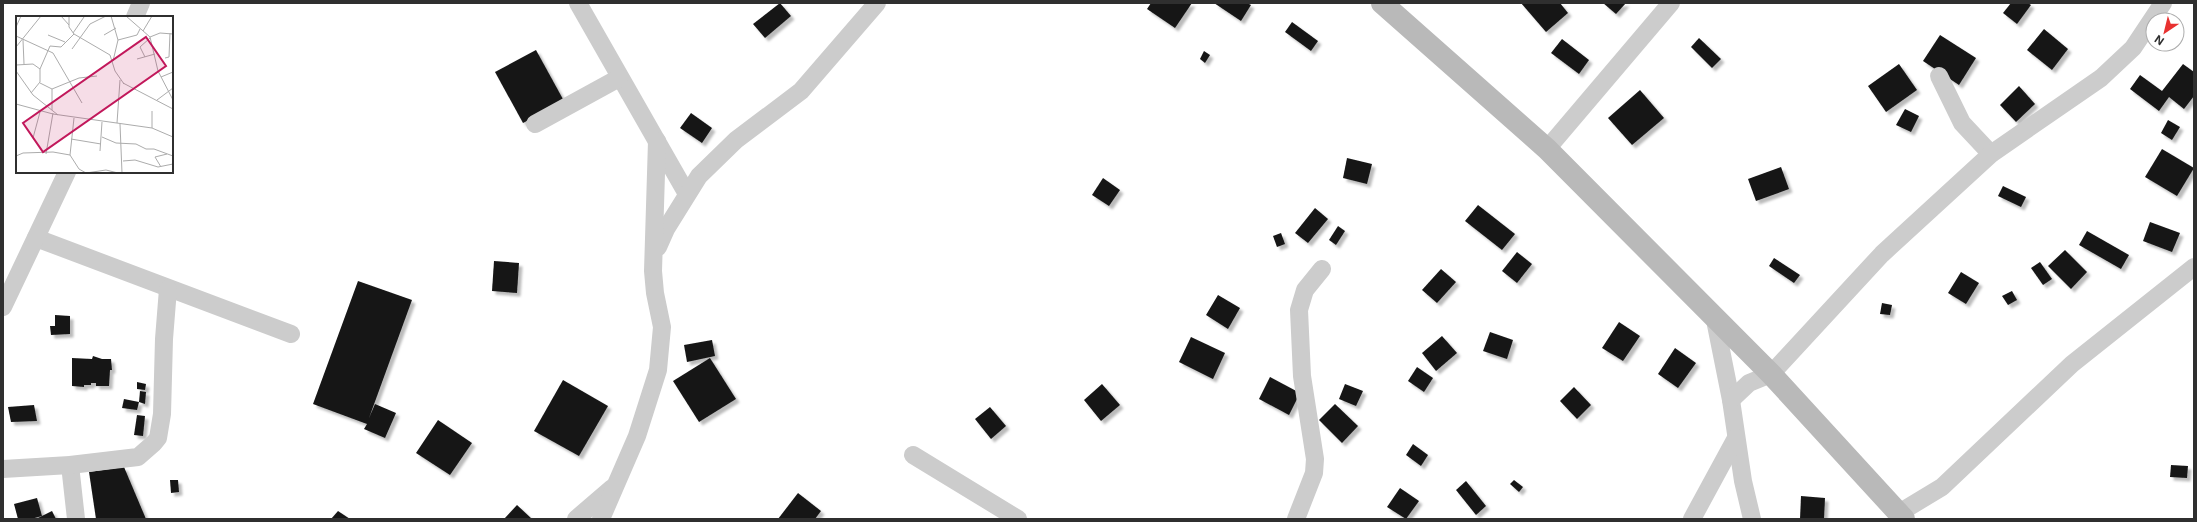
<svg xmlns="http://www.w3.org/2000/svg" width="2197" height="522" viewBox="0 0 2197 522" font-family="Inter,sans-serif">
	<style>
		.building { fill: #161616; filter: url(#shadow) }
		.lines { fill: none; stroke-linecap: round; stroke-linejoin: round }
		.street { stroke: #ccc; stroke-width: 18 }
		.secondary { stroke: #b9b9b9; stroke-width: 22 }
		.inset-road { fill: none; stroke: #acacac; stroke-width: 1 }
		.view { fill: #c2185b; fill-opacity: 0.15; stroke: #c2185b; stroke-width: 2 }
		.inset-edge { fill: none; stroke: #2f2f2f; stroke-width: 2 }
	</style>
	<defs>
		<filter id="shadow"><feDropShadow dx="3.5" dy="3.5" stdDeviation="1" flood-color="#0004"/></filter>
	</defs>
	<rect width="100%" height="100%" fill="#fff"/>
	<g class="building">
		<polygon points="780,3 791,16 765,38 753,24"/>
		<polygon points="1151,3 1192,3 1175,28 1147,9"/>
		<polygon points="1214,3 1247,3 1251,5 1241,21"/>
		<polygon points="1521,3 1560,3 1568,13 1546,32"/>
		<polygon points="1603,3 1626,3 1616,14"/>
		<polygon points="2011,3 2028,3 2031,5 2017,24 2003,13"/>
		<polygon points="1292,22 1318,41 1311,51 1285,32"/>
		<polygon points="2044,29 2068,49 2052,70 2027,50"/>
		<polygon points="1940,35 1976,58 1959,85 1923,61"/>
		<polygon points="1699,38 1721,59 1712,68 1691,47"/>
		<polygon points="1562,39 1589,60 1579,74 1551,53"/>
		<polygon points="536,50 564,101 523,123 495,72"/>
		<polygon points="1204,51 1210,55 1205,63 1200,59"/>
		<polygon points="1899,64 1917,90 1886,112 1868,86"/>
		<polygon points="2183,64 2194,72 2194,96 2184,109 2169,97 2159,111 2130,89 2140,75 2162,91"/>
		<polygon points="2019,86 2035,104 2016,122 2000,105"/>
		<polygon points="1640,90 1664,118 1632,145 1608,118"/>
		<polygon points="1905,109 1919,116 1911,132 1896,125"/>
		<polygon points="691,113 712,128 702,143 680,128"/>
		<polygon points="2168,120 2180,127 2172,140 2161,133"/>
		<polygon points="2162,149 2194,168 2177,196 2145,177"/>
		<polygon points="1347,158 1372,164 1367,184 1343,178"/>
		<polygon points="1781,167 1789,189 1756,201 1748,179"/>
		<polygon points="1103,178 1120,190 1109,206 1092,195"/>
		<polygon points="2003,186 2026,197 2021,207 1998,196"/>
		<polygon points="1478,205 1515,234 1502,250 1465,221"/>
		<polygon points="1315,208 1328,219 1308,243 1295,233"/>
		<polygon points="2150,222 2180,233 2172,252 2143,241"/>
		<polygon points="1338,226 1345,231 1336,245 1329,240"/>
		<polygon points="2087,231 2129,255 2121,269 2079,245"/>
		<polygon points="1281,233 1285,244 1277,247 1273,236"/>
		<polygon points="2065,250 2087,272 2071,289 2048,266"/>
		<polygon points="1517,252 1532,264 1517,283 1502,271"/>
		<polygon points="1774,258 1800,275 1794,283 1769,266"/>
		<polygon points="494,261 519,263 517,293 492,291"/>
		<polygon points="2040,262 2052,279 2043,285 2031,268"/>
		<polygon points="1441,269 1456,282 1437,303 1422,290"/>
		<polygon points="1961,272 1979,283 1966,304 1948,293"/>
		<polygon points="358,281 412,300 369,418 375,404 396,413 385,438 364,429 367,424 313,404"/>
		<polygon points="2012,291 2017,300 2008,305 2002,296"/>
		<polygon points="1218,295 1240,308 1228,329 1206,315"/>
		<polygon points="1882,303 1892,305 1890,315 1880,314"/>
		<polygon points="55,315 70,316 70,334 51,335 50,326 55,326"/>
		<polygon points="1619,322 1640,336 1623,361 1602,348"/>
		<polygon points="1490,332 1513,340 1507,359 1483,351"/>
		<polygon points="1442,336 1457,353 1436,371 1422,353"/>
		<polygon points="1191,337 1225,353 1213,379 1179,362"/>
		<polygon points="712,340 715,356 687,362 684,345"/>
		<polygon points="1675,348 1696,363 1678,388 1658,374"/>
		<polygon points="93,356 102,359 111,359 112,370 110,370 109,386 96,386 96,383 91,383 91,385 84,385 84,387 72,386 72,358 92,359"/>
		<polygon points="710,358 736,399 699,422 673,381"/>
		<polygon points="1417,367 1433,378 1424,392 1408,381"/>
		<polygon points="1270,377 1300,393 1289,415 1259,399"/>
		<polygon points="563,380 608,406 579,456 534,431"/>
		<polygon points="137,382 146,384 145,390 137,389"/>
		<polygon points="1102,384 1120,405 1101,421 1084,400"/>
		<polygon points="1345,384 1363,391 1356,406 1339,399"/>
		<polygon points="1574,387 1591,405 1577,419 1560,401"/>
		<polygon points="140,391 146,392 145,404 139,402"/>
		<polygon points="124,399 139,402 137,410 122,408"/>
		<polygon points="1335,404 1358,426 1342,443 1319,420"/>
		<polygon points="34,405 37,421 11,422 8,407"/>
		<polygon points="990,407 1006,426 991,439 975,419"/>
		<polygon points="137,415 145,416 143,436 134,435"/>
		<polygon points="438,420 472,443 450,475 416,453"/>
		<polygon points="1413,444 1428,455 1421,466 1406,455"/>
		<polygon points="2171,465 2188,466 2187,478 2170,477"/>
		<polygon points="124,467 146,519 96,519 89,472"/>
		<polygon points="170,480 178,480 179,492 171,493"/>
		<polygon points="1514,480 1523,487 1519,492 1510,484"/>
		<polygon points="1466,481 1486,506 1476,515 1456,490"/>
		<polygon points="1400,488 1419,501 1406,519 1387,507"/>
		<polygon points="798,493 821,511 815,519 778,519"/>
		<polygon points="1801,496 1825,498 1824,519 1800,519"/>
		<polygon points="37,498 42,516 31,519 18,519 14,504"/>
		<polygon points="517,505 532,519 504,519"/>
		<polygon points="52,511 56,519 36,519"/>
		<polygon points="338,511 350,519 331,519"/>
	</g>
	<g class="lines">
		<g class="street">
			<polyline points="578,3 687,194"/>
			<polyline points="135,17 141,3"/>
			<polyline points="1939,76 1962,123 1991,154"/>
			<polyline points="535,124 619,78"/>
			<polyline points="1547,149 1671,3"/>
			<polyline points="36,238 291,334"/>
			<polyline points="658,247 666,229 699,176 736,140 801,91 877,3"/>
			<polyline points="3,307 67,172"/>
			<polyline points="1715,320 1731,400 1743,481 1752,519"/>
			<polyline points="1731,400 1749,383 1771,374 1882,254 1991,154 2101,78 2133,48 2163,3"/>
			<polyline points="913,455 1018,519"/>
			<polyline points="70,465 76,519"/>
			<polyline points="3,469 70,465 138,457 154,443 158,438 162,414 164,339 168,289"/>
			<polyline points="1899,513 1942,487 2072,364 2194,267"/>
			<polyline points="576,519 612,488"/>
			<polyline points="601,519 637,436 658,370 662,327 655,293 653,271 657,141"/>
			<polyline points="1296,519 1314,473 1315,459 1302,376 1299,310 1305,290 1322,269"/>
			<polyline points="1692,519 1736,438"/>
		</g>
		<polyline class="secondary" points="1382,3 1547,149 1771,374 1904,519"/>
	</g>
	<g transform="translate(16 16)">
		<rect width="157" height="157" fill="#fff"/>
		<path class="inset-road" d="M45,0L53,9M53,0V11L58,18L94,39L99,55L108,68M95,0L102,24L97,45M110,0L134,21L142,55L157,84M0,11L5,0M127,15L136,0M57,17L68,1M32,19L49,26M88,19L100,12M0,20L37,37L66,87M134,21L144,17L157,18M7,24L8,48M102,24L121,19L124,13M0,31L25,0M56,33L74,8L90,0M129,41L124,31L134,22M149,42L153,41L154,17M121,43L139,38M0,49L17,48L24,53M0,55L17,79L42,99M145,61L157,56M24,67L36,73M107,67L157,93M36,73L63,62L81,60M15,77L24,66V53L34,30L45,31L58,18M141,84L157,72M0,88L37,98L136,112L157,121M36,94V73M58,102L54,139L63,153L70,157L90,154L102,157M101,107L104,64M104,108L106,157M136,112V95M86,121L100,127L120,128L130,133H138L157,140M55,123L85,128M20,126L17,122L24,96M84,135L86,106M30,138L37,97M0,140L7,137L37,136L54,139M107,145L119,144L142,151L157,148M145,151L139,141L151,138"/>
		<path class="view" d="M130,21L150,50L27,136L7,107Z"/>
		<rect width="157" height="157" class="inset-edge"/>
	</g>
	<rect width="2197" height="522" fill="none" stroke="#2f2f2f" stroke-width="8"/>
	<g transform="translate(2165 32) rotate(215)"><circle r="19" fill="#ffffff" stroke="#acacac"/>
	<path d="M0-3L7 15L0 10L-7 15Z" fill="#e83130"/>
	<text y="-6" font-size="11" font-weight="bold" text-anchor="middle" fill="#2f2f2f">N</text>
	</g>
</svg>
